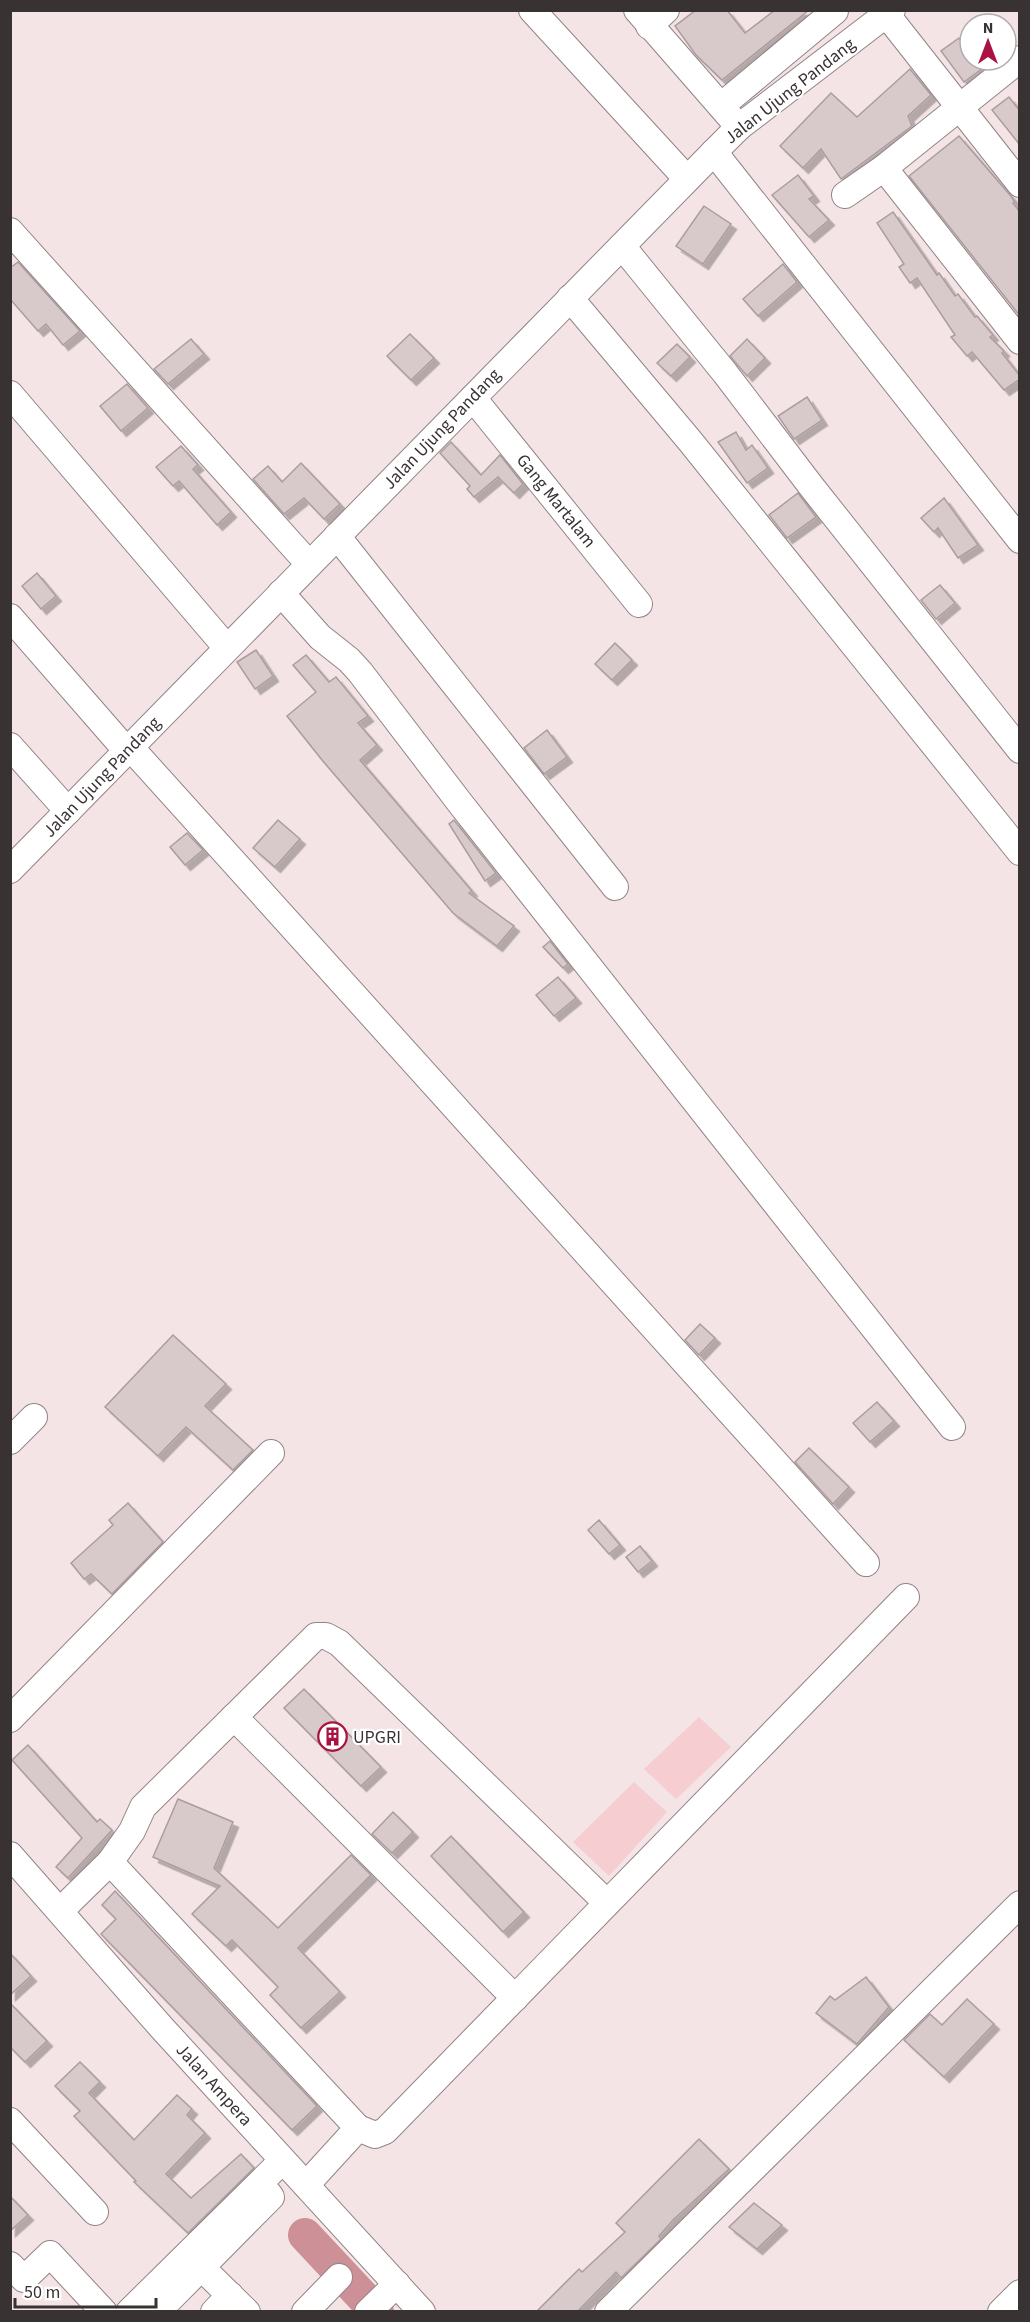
<svg xmlns="http://www.w3.org/2000/svg" width="1030" height="2322" viewBox="0 0 1030 2322" font-family="'Source Sans 3',sans-serif">
	<style>
		.green { fill: #f6ced2 }
		.lines { fill: none; stroke-linecap: round; stroke-linejoin: round }
		.river { stroke: #ce9097; stroke-width: 34 }
		.building { fill: #d8c9ca; stroke: #ab9d9e; stroke-width: 1.5; filter: url(#shadow) }
		.minor-casing { stroke: #928486; stroke-width: 28 }
		.minor { stroke: #fff; stroke-width: 26 }
		.labels { text-anchor: middle; dominant-baseline: central; stroke-width: 4.5; stroke-linejoin: round; paint-order: stroke }
		.street-label { font-size: 18px; fill: #383233; stroke: #fff }
		.poi-label { font-size: 18px; fill: #383233; stroke: #fff; text-anchor: start }
	</style>
	<defs>
		<filter id="shadow"><feDropShadow dx="5.5" dy="5.5" stdDeviation="0" flood-color="#0004"/></filter>
	</defs>
	<rect width="100%" height="100%" fill="#f4e4e5"/>
	<g class="green">
		<polygon points="699,1717 731,1747 676,1799 644,1769"/>
		<polygon points="634,1782 667,1812 609,1876 573,1842"/>
	</g>
	<g class="lines">
		<polyline class="river" points="305,2235 377,2312"/>
	</g>
	<g class="building">
		<polygon points="696,10 727,10 745,33 775,10 809,10 722,80 696,55 675,26"/>
		<polygon points="959,38 970,53 970,60 994,60 964,82 941,51"/>
		<polygon points="910,69 931,95 908,116 912,126 841,179 821,149 803,168 780,146 831,93 857,117"/>
		<polygon points="1009,97 1020,111 1020,145 992,110"/>
		<polygon points="959,136 1010,195 1015,202 1013,203 1020,212 1020,316 909,176"/>
		<polygon points="798,175 814,196 809,199 829,220 809,237 772,195"/>
		<polygon points="704,206 731,224 703,264 676,246"/>
		<polygon points="893,212 937,275 939,273 955,296 958,294 975,317 977,316 993,335 990,337 1004,351 1002,353 1020,376 1020,379 1004,390 972,352 967,356 951,337 955,335 917,278 910,283 899,267 904,264 877,223"/>
		<polygon points="18,262 80,331 63,345 46,324 38,331 10,299 10,268"/>
		<polygon points="783,264 797,282 758,316 743,299"/>
		<polygon points="410,334 434,358 411,380 387,356"/>
		<polygon points="191,339 204,354 168,384 154,369"/>
		<polygon points="747,339 765,358 747,376 730,356"/>
		<polygon points="677,344 690,357 671,376 657,363"/>
		<polygon points="127,384 148,408 121,431 100,406"/>
		<polygon points="807,397 822,420 794,439 778,416"/>
		<polygon points="736,432 746,450 752,445 768,468 747,483 718,442"/>
		<polygon points="451,442 481,475 500,455 523,484 514,493 498,477 474,497 467,489 470,486 440,453"/>
		<polygon points="181,446 198,465 193,469 231,512 217,525 179,481 173,486 156,467"/>
		<polygon points="301,463 340,504 324,519 304,498 284,514 253,479 268,466 282,482"/>
		<polygon points="798,493 816,517 787,538 769,515"/>
		<polygon points="944,498 978,545 958,558 938,528 934,532 921,518"/>
		<polygon points="37,573 56,596 41,609 22,586"/>
		<polygon points="940,585 955,603 936,619 921,600"/>
		<polygon points="615,643 632,660 612,680 595,664"/>
		<polygon points="256,650 273,676 255,689 237,662"/>
		<polygon points="306,655 329,682 336,677 368,716 358,723 377,745 360,760 472,891 469,893 514,926 497,946 453,913 322,760 287,716 316,692 293,665"/>
		<polygon points="547,730 567,757 544,774 524,748"/>
		<polygon points="278,820 300,839 275,867 253,848"/>
		<polygon points="454,820 496,873 485,881 449,824"/>
		<polygon points="187,833 203,850 185,865 170,847"/>
		<polygon points="550,941 568,964 563,968 543,947"/>
		<polygon points="558,977 576,998 554,1016 536,995"/>
		<polygon points="700,1324 715,1338 699,1355 685,1340"/>
		<polygon points="173,1335 226,1384 205,1406 253,1450 233,1470 186,1427 158,1456 105,1407"/>
		<polygon points="877,1402 894,1421 870,1442 853,1423"/>
		<polygon points="809,1448 849,1487 833,1504 795,1462"/>
		<polygon points="128,1503 163,1542 112,1594 91,1574 84,1579 71,1563 113,1525 109,1520"/>
		<polygon points="599,1520 620,1545 609,1554 588,1530"/>
		<polygon points="640,1546 652,1561 638,1572 626,1557"/>
		<polygon points="304,1689 381,1767 361,1786 284,1708"/>
		<polygon points="28,1745 97,1822 100,1819 112,1830 68,1878 56,1867 82,1838 12,1760"/>
		<polygon points="178,1799 233,1822 214,1868 278,1928 351,1855 371,1875 298,1948 340,1992 301,2028 270,1995 278,1987 232,1940 226,1946 192,1914 220,1886 153,1857"/>
		<polygon points="393,1812 413,1832 392,1853 372,1834"/>
		<polygon points="451,1836 524,1912 503,1932 431,1856"/>
		<polygon points="115,1891 317,2106 292,2130 101,1934 116,1919 102,1905"/>
		<polygon points="10,1953 31,1976 10,1995"/>
		<polygon points="866,1977 889,2007 857,2044 816,2013 830,1996 835,2000"/>
		<polygon points="967,1999 994,2024 944,2077 904,2040 930,2014 942,2025"/>
		<polygon points="10,2003 47,2041 25,2062 10,2047"/>
		<polygon points="80,2062 100,2082 89,2093 134,2140 177,2095 192,2109 187,2115 205,2133 166,2174 191,2198 241,2154 254,2168 188,2233 134,2182 136,2181 74,2116 80,2111 55,2086"/>
		<polygon points="699,2139 729,2169 673,2220 659,2236 661,2239 621,2278 616,2272 577,2312 536,2312 579,2269 582,2272 625,2232 616,2223"/>
		<polygon points="10,2196 28,2215 10,2231"/>
		<polygon points="754,2203 782,2225 757,2249 729,2227"/>
	</g>
	<g class="lines">
		<defs>
			<g id="minor">
				<polyline points="532,10 687,179"/>
				<polyline points="637,10 739,127"/>
				<polyline points="887,15 1020,184"/>
				<polyline points="649,26 666,10"/>
				<polyline points="721,106 835,11"/>
				<polyline points="714,152 1020,540"/>
				<polyline points="884,168 1020,341"/>
				<polyline points="845,195 884,168 1020,59"/>
				<polyline points="10,231 309,564"/>
				<polyline points="622,246 725,373 811,486 1020,750"/>
				<polyline points="570,298 690,441 1020,852"/>
				<polyline points="10,394 227,648"/>
				<polyline points="473,398 639,604"/>
				<polyline points="337,536 615,887"/>
				<polyline points="281,593 320,637 349,660 360,672 460,803 952,1427"/>
				<polyline points="10,617 126,750"/>
				<polyline points="10,746 68,811"/>
				<polyline points="130,747 866,1563"/>
				<polyline points="10,870 714,152 739,127 892,10"/>
				<polyline points="10,1441 34,1417"/>
				<polyline points="234,1717 515,1998"/>
				<polyline points="10,1719 271,1453"/>
				<polyline points="10,1855 162,2028 422,2312"/>
				<polyline points="110,1862 358,2128"/>
				<polyline points="60,1911 110,1862 132,1831 143,1807 316,1636 326,1636 339,1643 607,1903"/>
				<polyline points="10,2121 95,2212"/>
				<polyline points="306,2185 358,2128 375,2135 385,2131 906,1597"/>
				<polyline points="10,2265 24,2279 50,2254 104,2312"/>
				<polyline points="201,2267 247,2312"/>
				<polyline points="129,2312 282,2161"/>
				<polyline points="157,2312 271,2197 268,2193"/>
				<polyline points="214,2312 230,2295"/>
				<polyline points="305,2312 339,2277"/>
				<polyline points="368,2312 397,2284"/>
				<polyline points="608,2312 1020,1904"/>
				<polyline points="1001,2312 1020,2293"/>
			</g>
		</defs>
		<use href="#minor" class="minor-casing"/>
		<use href="#minor" class="minor"/>
	</g>
	<defs>
		<symbol id="building-ring" viewBox="-11 -11 22 22"><circle r="9.5" fill="#fff" stroke="#a91341" stroke-width="1.5"/><path d="M-4-6H4V6H1V3H-1V6H-4ZM-2.5-4.3h1.7v1.8h-1.7ZM.8-4.3h1.7v1.8H.8ZM-2.5-1h1.7V.8h-1.7ZM.8-1h1.7V.8H.8Z" fill="#a91341"/></symbol>
	</defs>
	<g fill-rule="evenodd">
		<use href="#building-ring" x="316" y="1720" width="33" height="33"/>
	</g>
	<g class="labels">
		<g class="street-label">
			<text transform="translate(790 91) rotate(-38)">Jalan Ujung Pandang</text>
			<text transform="translate(442 429) rotate(-46)">Jalan Ujung Pandang</text>
			<text transform="translate(556 501) rotate(51)">Gang Martalam</text>
			<text transform="translate(102 777) rotate(-46)">Jalan Ujung Pandang</text>
			<text transform="translate(214 2085) rotate(48)">Jalan Ampera</text>
		</g>
		<g class="poi-label">
			<text x="353" y="1737">UPGRI</text>
		</g>
	</g>
	<rect width="1030" height="2322" fill="none" stroke="#383233" stroke-width="24"/>
	<g transform="translate(988 42)"><circle r="28" fill="#ffffff" stroke="#afadad" stroke-width="1.5"/>
	<path d="M0-4.5L10 22L0 15L-10 22Z" fill="#a91341"/>
	<text y="-9" font-size="16" font-weight="bold" text-anchor="middle" fill="#383233">N</text>
	</g>
	<path d="M15 2298v9h141v-9" fill="none" stroke="#383233" stroke-width="3"/>
	<text x="24" y="2298" font-size="18" fill="#383233" stroke="#ffffff" stroke-width="4.5" paint-order="stroke">50 m</text>
</svg>
